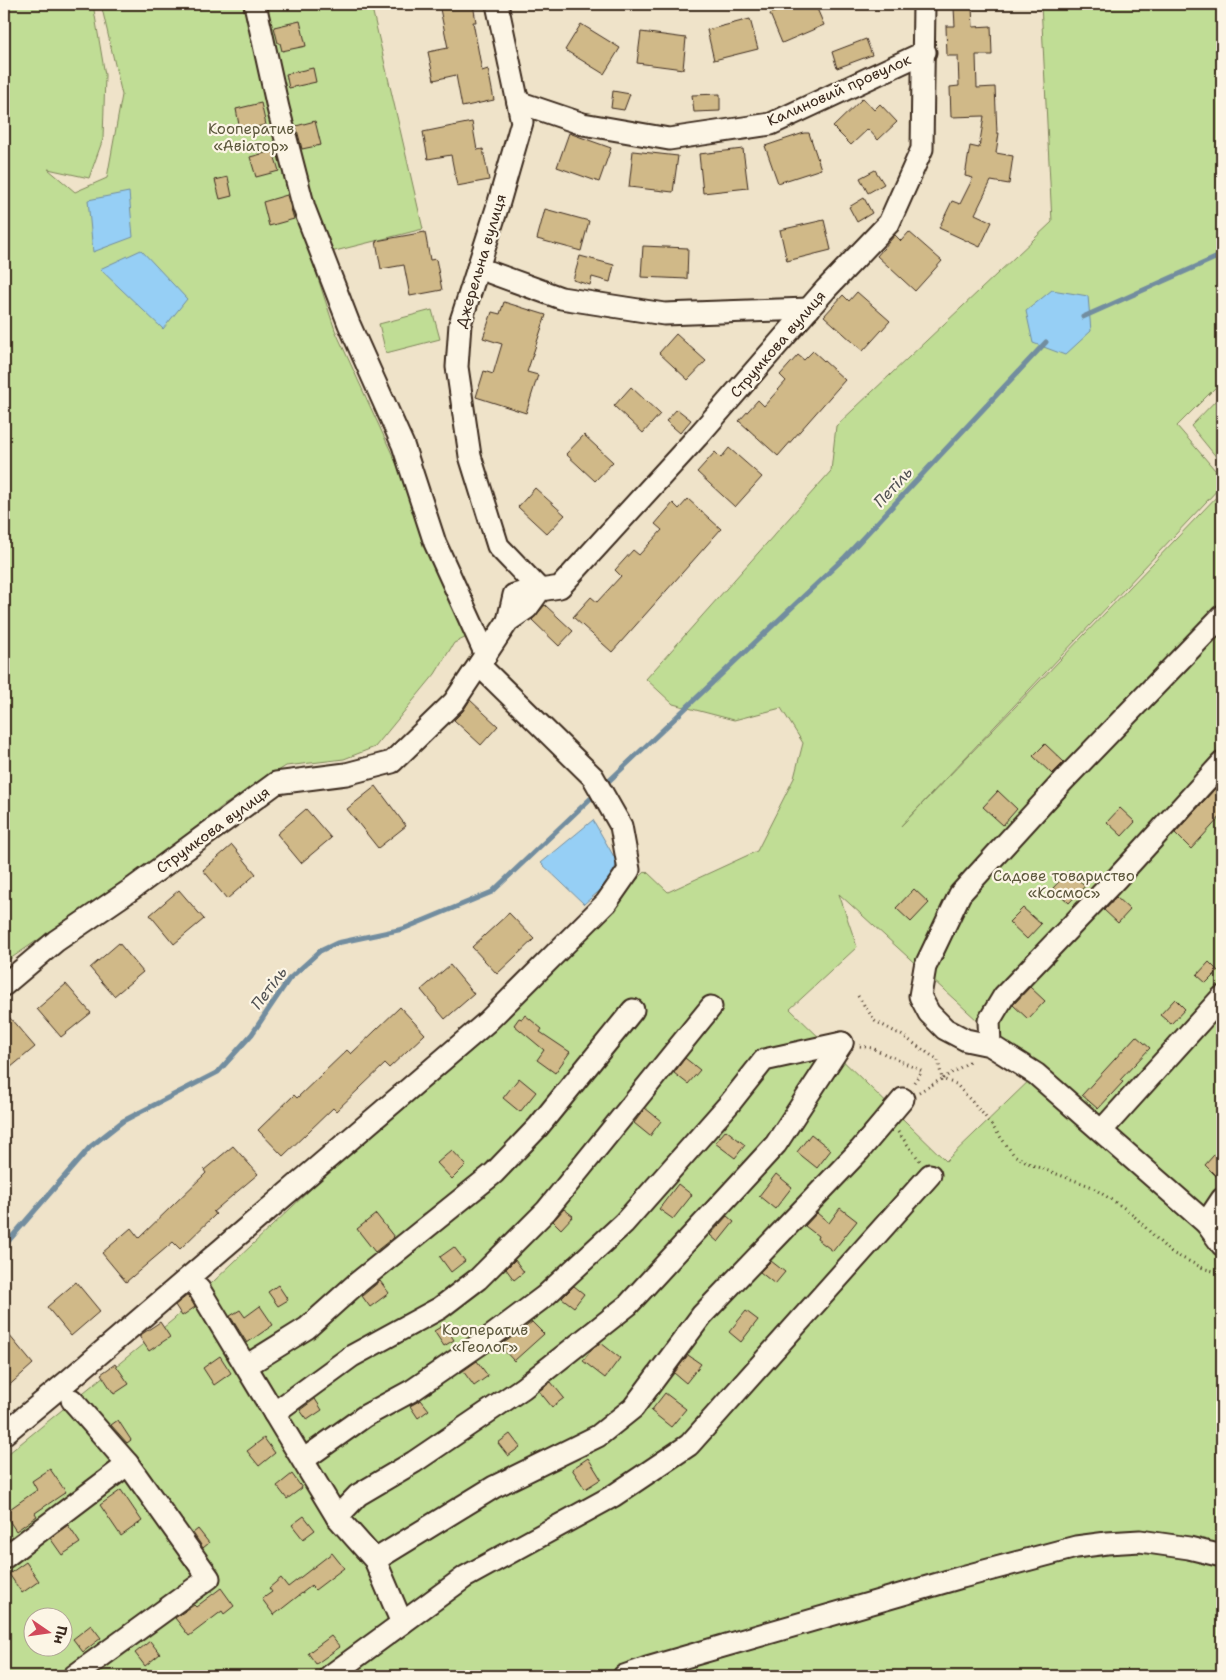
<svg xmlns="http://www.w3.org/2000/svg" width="1226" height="1680" viewBox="0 0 1226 1680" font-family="'Shantell Sans',sans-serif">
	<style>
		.green { fill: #c0dd95; stroke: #7e845a; fill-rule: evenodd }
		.water { fill: #96cff5; stroke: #728d9f }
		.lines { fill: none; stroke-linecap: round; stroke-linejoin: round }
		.stream { stroke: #728d9f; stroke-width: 5 }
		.building { fill: #d0b988; stroke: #3b2a1e }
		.minor-casing { stroke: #3b2a1e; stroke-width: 25 }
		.path { stroke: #3b2a1e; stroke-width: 3; stroke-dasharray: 1 4; stroke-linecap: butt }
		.minor { stroke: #fcf5e5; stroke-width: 21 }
		.labels { text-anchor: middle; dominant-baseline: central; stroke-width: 4.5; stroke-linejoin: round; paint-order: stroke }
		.street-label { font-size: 15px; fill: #3b2a1e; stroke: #fcf5e5 }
		.park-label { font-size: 15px; fill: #5c573c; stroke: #fcf5e5 }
		.water-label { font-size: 16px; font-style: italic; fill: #525354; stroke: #fcf5e5 }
	</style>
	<rect width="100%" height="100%" fill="#efe3c9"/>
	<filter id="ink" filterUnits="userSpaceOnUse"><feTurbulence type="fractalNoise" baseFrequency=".02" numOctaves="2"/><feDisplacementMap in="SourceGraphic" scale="10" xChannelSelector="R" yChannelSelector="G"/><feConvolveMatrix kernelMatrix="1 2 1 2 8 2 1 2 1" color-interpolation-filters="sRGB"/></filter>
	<g filter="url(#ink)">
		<g class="green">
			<polygon points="4,4 93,4 105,75 103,139 89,178 48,169 75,192 107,178 122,95 101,4 371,4 423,229 311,257 335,330 398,467 467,637 454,643 435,674 375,747 344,759 286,766 224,805 145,867 4,963"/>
			<path d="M1041,4H1222V381L1177,426L1222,478V485L900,827L1222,491V1676H4V1457L174,1319L646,871L668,892L757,851L794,778L803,743L781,708L734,720L673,704L646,679L831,471L836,426L1052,222ZM839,894L1036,1074L946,1161L790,1009L857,947ZM32,1618H62V1648H32Z"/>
			<polygon points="432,310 440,339 386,353 379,324"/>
			<polygon points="1222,394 1222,464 1191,426"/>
		</g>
		<g class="water">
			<polygon points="129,192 133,237 93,252 88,200"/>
			<polygon points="141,250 187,299 163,329 100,269"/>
			<polygon points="1052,290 1088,296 1091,331 1065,355 1033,343 1026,311"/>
			<polygon points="593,820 617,862 610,882 584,904 541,863"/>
		</g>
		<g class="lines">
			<g class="stream">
				<polyline points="1083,317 1222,255"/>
				<polyline points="610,780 845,557 1046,342"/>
				<polyline points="4,1246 90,1147 123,1121 218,1072 252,1034 289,979 320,951 337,943 403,929 492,892 590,799"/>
			</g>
		</g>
		<g class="building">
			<polygon points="439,4 473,4 476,22 473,22 482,71 488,69 494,100 462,107 456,75 434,80 428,52 448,48"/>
			<polygon points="794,4 815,4 824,25 782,43 770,14"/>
			<polygon points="972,7 973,27 991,26 992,55 976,55 977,88 995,87 997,133 999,133 996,153 1013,156 1009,184 991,181 975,214 992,222 980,247 939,228 952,201 960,204 973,178 965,176 970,146 979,148 984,116 951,117 950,87 959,86 958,56 947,56 946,26 955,26 954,8"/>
			<polygon points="750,19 758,49 714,60 707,30"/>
			<polygon points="300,21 306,46 282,51 280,43 278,43 274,27"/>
			<polygon points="581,24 620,48 604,74 565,50"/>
			<polygon points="641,32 686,38 683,69 637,63"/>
			<polygon points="866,39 872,55 837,68 832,52"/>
			<polygon points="313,68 316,82 289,88 286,74"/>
			<polygon points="613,91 630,94 624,110 611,108"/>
			<polygon points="720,94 720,111 694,112 692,95"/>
			<polygon points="863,98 874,110 880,104 897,122 878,140 868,129 851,145 833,127"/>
			<polygon points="261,103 266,125 240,130 236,109"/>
			<polygon points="315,121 321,145 302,149 296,126"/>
			<polygon points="472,122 477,150 483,149 489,180 457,186 451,155 428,159 423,132"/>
			<polygon points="569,133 611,148 599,182 557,167"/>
			<polygon points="804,133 809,133 821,169 778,183 765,146"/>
			<polygon points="743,149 748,188 703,193 699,154"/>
			<polygon points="273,151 279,171 256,177 250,157"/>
			<polygon points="633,151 678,156 673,192 629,187"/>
			<polygon points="875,170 884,184 868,193 860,178"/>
			<polygon points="228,177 232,196 220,199 215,180"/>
			<polygon points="287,195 294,219 269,226 263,202"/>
			<polygon points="864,198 872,213 857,222 849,207"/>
			<polygon points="545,209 589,221 581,251 537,239"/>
			<polygon points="824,220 831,250 787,261 780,230"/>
			<polygon points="425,232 430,260 436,259 442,290 410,296 404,265 381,269 376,241"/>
			<polygon points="909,232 942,261 915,291 877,256 895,235 901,241"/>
			<polygon points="643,246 688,248 687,279 641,277"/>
			<polygon points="580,256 614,265 610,282 592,277 590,285 573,280"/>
			<polygon points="857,292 890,321 863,351 824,316 843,295 849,301"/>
			<polygon points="504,302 546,315 527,372 538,375 526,413 476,397 484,371 493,374 502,344 483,338 492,312 500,314"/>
			<polygon points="676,334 706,361 688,380 659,353"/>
			<polygon points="813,351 845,380 778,456 739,421 758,400 764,406 786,381 780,375 798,355 804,360"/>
			<polygon points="631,387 660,414 643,433 614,406"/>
			<polygon points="677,409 691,420 680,433 666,421"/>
			<polygon points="584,435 613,462 595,481 566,454"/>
			<polygon points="729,448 762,477 735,507 697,472 715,452 721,458"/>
			<polygon points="535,488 565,515 547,534 518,507"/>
			<polygon points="688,499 721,529 612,652 573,617 591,597 597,602 621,576 615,570 633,550 639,555 662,530 655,524 673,503 679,509"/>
			<polygon points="545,605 573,631 559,646 532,620"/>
			<polygon points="470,700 498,726 481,745 454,720 463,711"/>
			<polygon points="1045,744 1064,762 1052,774 1033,756"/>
			<polygon points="1222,781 1222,815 1191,849 1175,833"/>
			<polygon points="376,786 406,826 378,848 347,809"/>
			<polygon points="998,791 1017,809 1003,825 983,807"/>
			<polygon points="1120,808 1135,822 1122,836 1107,822"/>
			<polygon points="306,809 331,838 301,863 277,834"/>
			<polygon points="232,845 256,874 227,899 203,870"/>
			<polygon points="1069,871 1085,886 1069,903 1053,888"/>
			<polygon points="914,889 929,903 911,922 896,908"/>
			<polygon points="179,890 204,919 174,944 150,915"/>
			<polygon points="1116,897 1130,910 1118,923 1104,910"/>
			<polygon points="1023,908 1041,924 1027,939 1009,922"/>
			<polygon points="509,913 534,939 497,974 472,947"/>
			<polygon points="119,943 143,972 114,996 90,968"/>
			<polygon points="1209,962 1218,971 1206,983 1197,975"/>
			<polygon points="450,965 474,994 445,1019 421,990"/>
			<polygon points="66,984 91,1013 61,1037 37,1009"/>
			<polygon points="1030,987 1045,1001 1028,1019 1013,1005"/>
			<polygon points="1175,999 1185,1009 1171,1024 1160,1015"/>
			<polygon points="400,1007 425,1034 389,1068 385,1064 336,1111 333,1108 283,1156 258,1130 294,1095 297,1098 347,1050 351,1054"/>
			<polygon points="4,1011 35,1047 4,1073"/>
			<polygon points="525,1015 542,1029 540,1032 570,1052 555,1073 537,1060 544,1050 514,1025 519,1018 522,1019"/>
			<polygon points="1136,1036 1150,1048 1120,1080 1123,1082 1098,1109 1082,1095"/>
			<polygon points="685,1058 700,1070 688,1084 674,1073"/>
			<polygon points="519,1078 536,1092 520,1112 503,1098"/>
			<polygon points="645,1108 661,1121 650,1136 634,1123"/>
			<polygon points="726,1130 745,1145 735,1158 715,1143"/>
			<polygon points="811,1134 831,1150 817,1168 797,1152"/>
			<polygon points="233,1146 258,1174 213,1212 216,1214 180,1249 173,1242 126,1282 102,1253 131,1228 139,1238 206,1173 204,1170"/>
			<polygon points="1222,1146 1222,1182 1205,1165"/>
			<polygon points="452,1150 466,1165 452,1179 437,1163"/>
			<polygon points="776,1174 792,1187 775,1209 759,1196"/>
			<polygon points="678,1184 692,1195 673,1219 659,1209"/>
			<polygon points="840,1208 857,1221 833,1251 817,1239 818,1236 805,1226 817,1213 829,1223"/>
			<polygon points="564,1209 573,1216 561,1229 553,1221"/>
			<polygon points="376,1214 394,1237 375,1252 357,1229"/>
			<polygon points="727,1216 734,1222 718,1242 710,1235"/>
			<polygon points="454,1247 465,1261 451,1272 440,1257"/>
			<polygon points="515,1260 524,1272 514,1280 506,1269"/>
			<polygon points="771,1261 785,1272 775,1284 760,1272"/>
			<polygon points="380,1281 389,1293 370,1307 362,1296"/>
			<polygon points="76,1282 100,1311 71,1336 47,1307"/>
			<polygon points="278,1285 288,1300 278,1306 268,1292"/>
			<polygon points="574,1286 584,1294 574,1307 562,1298"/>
			<polygon points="188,1295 195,1307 182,1316 175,1305"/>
			<polygon points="260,1306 273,1325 247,1343 230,1316 240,1310 245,1317"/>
			<polygon points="746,1311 758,1320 741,1342 729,1332"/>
			<polygon points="160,1322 170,1337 149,1351 139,1336"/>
			<polygon points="532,1322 544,1334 514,1361 500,1346"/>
			<polygon points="444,1325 454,1340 444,1346 434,1331"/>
			<polygon points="4,1329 33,1364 4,1390"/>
			<polygon points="601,1343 620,1358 605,1378 583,1361 591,1350"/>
			<polygon points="688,1355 701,1364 686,1383 674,1373"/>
			<polygon points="220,1356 231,1373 214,1385 203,1368"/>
			<polygon points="477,1361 488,1376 474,1386 463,1371"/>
			<polygon points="115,1364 129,1384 114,1394 101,1374"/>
			<polygon points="551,1382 564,1398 552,1407 539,1391"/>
			<polygon points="665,1393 686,1409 671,1427 651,1411"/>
			<polygon points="315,1399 322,1410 307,1420 300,1410"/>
			<polygon points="421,1400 429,1410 418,1418 410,1406"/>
			<polygon points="118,1420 131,1440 127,1443 111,1425"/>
			<polygon points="510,1434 520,1447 508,1456 498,1443"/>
			<polygon points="264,1438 275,1453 259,1466 247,1451"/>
			<polygon points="588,1458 601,1479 585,1489 572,1469"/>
			<polygon points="50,1469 66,1492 35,1513 37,1516 16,1531 4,1513 37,1490 32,1481"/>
			<polygon points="292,1474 302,1488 287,1499 277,1486"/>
			<polygon points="121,1490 142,1521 121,1536 100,1505"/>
			<polygon points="304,1516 315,1530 303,1539 292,1525"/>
			<polygon points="68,1525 80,1543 62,1555 50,1538"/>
			<polygon points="198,1529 209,1543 203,1548 193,1533"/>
			<polygon points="332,1553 344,1568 315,1590 311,1586 274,1615 262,1599 272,1592 269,1588 281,1578 288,1587"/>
			<polygon points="26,1562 39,1581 22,1593 9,1574"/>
			<polygon points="221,1588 234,1606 224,1614 222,1611 189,1636 175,1618 194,1605 196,1607"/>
			<polygon points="91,1625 101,1638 83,1652 73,1639"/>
			<polygon points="331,1636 340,1647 316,1664 308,1653"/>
			<polygon points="150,1641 160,1654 145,1666 135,1653"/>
		</g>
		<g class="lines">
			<defs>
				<g id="minor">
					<polyline points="255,4 278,108 304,208 349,324 403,445 435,543 486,655"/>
					<polyline points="497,4 522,122 499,202 460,324 457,367 470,456 498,546 540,590"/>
					<polyline points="518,102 583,124 669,139 771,124 925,52"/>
					<polyline points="478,268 561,298 664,314 809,309"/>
					<polyline points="508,621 514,595 538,588"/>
					<polyline points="1222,763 1117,878 1004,996 989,1021 990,1045 1036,1074 1206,1223 1222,1245"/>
					<polyline points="4,985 56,941 132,889 276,783 346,774 392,762 454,702 508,621 527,608 540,590 560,587 697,437 826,289 889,223 922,149 924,4"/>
					<polyline points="990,1045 966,1040 945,1029 929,1013 920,996 925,967 960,894 1064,780 1222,616"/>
					<polyline points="1102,1130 1222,997"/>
					<polyline points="1206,1223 1222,1199"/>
					<polyline points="199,1289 337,1517 375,1560 402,1623"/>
					<polyline points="246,1366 307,1328 356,1284 494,1173 538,1127 633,1010"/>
					<polyline points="72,1400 128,1464 209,1578 74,1676"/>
					<polyline points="274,1413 352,1356 440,1308 478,1279 546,1211 711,1007"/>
					<polyline points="4,1434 69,1380 487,1022 606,903 629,870 621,826 593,777 479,665"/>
					<polyline points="303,1460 365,1416 413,1390 493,1335 545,1296 624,1223 730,1103 764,1060 842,1043"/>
					<polyline points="337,1517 358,1495 414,1462 523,1388 628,1305 776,1144 842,1043"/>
					<polyline points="4,1558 128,1464"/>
					<polyline points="375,1560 494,1487 598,1436 633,1408 702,1315 860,1150 903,1099"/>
					<polyline points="330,1676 465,1577 613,1496 689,1445 930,1175"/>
					<polyline points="624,1676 647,1668 962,1577 1076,1547 1107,1543 1140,1541 1189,1548 1222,1556"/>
				</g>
			</defs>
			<use href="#minor" class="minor-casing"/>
			<g class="path">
				<polyline points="858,996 875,1021 903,1036 938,1060 942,1079 972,1060"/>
				<polyline points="860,1046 872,1048 922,1071 912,1085"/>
				<polyline points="919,1092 942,1079 956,1084 984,1115 1014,1155 1032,1165 1090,1186 1129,1211 1170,1252 1205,1269 1222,1273"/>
				<polyline points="898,1132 920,1161"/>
			</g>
			<use href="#minor" class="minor"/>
		</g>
	</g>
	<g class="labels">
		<g class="street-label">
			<text transform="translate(839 90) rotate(-24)">Калиновий провулок</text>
			<text transform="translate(481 261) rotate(-73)">Джерельна вулиця</text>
			<text transform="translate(778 344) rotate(-49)">Струмкова вулиця</text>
			<text transform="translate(213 830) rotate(-36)">Струмкова вулиця</text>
		</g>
		<g class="park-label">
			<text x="251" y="129">Кооператив<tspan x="251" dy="17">«Авіатор»</tspan></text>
			<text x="1064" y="876">Садове товариство<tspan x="1064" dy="17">«Космос»</tspan></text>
			<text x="485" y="1330">Кооператив<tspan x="485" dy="17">«Геолог»</tspan></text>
		</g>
		<g class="water-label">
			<text transform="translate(893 487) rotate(-47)">Петіль</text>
			<text transform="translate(269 988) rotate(-53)">Петіль</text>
		</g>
	</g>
	<rect width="1226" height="1680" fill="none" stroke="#fcf5e5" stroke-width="20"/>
	<rect x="10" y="10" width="1206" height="1660" fill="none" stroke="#3b2a1e" stroke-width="2" filter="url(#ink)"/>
	<g transform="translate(48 1632) rotate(103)"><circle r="24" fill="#fcf5e5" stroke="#afa495"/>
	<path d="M0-4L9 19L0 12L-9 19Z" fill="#d1495b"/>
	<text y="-8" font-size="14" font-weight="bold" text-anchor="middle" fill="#3b2a1e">Пн</text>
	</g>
</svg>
